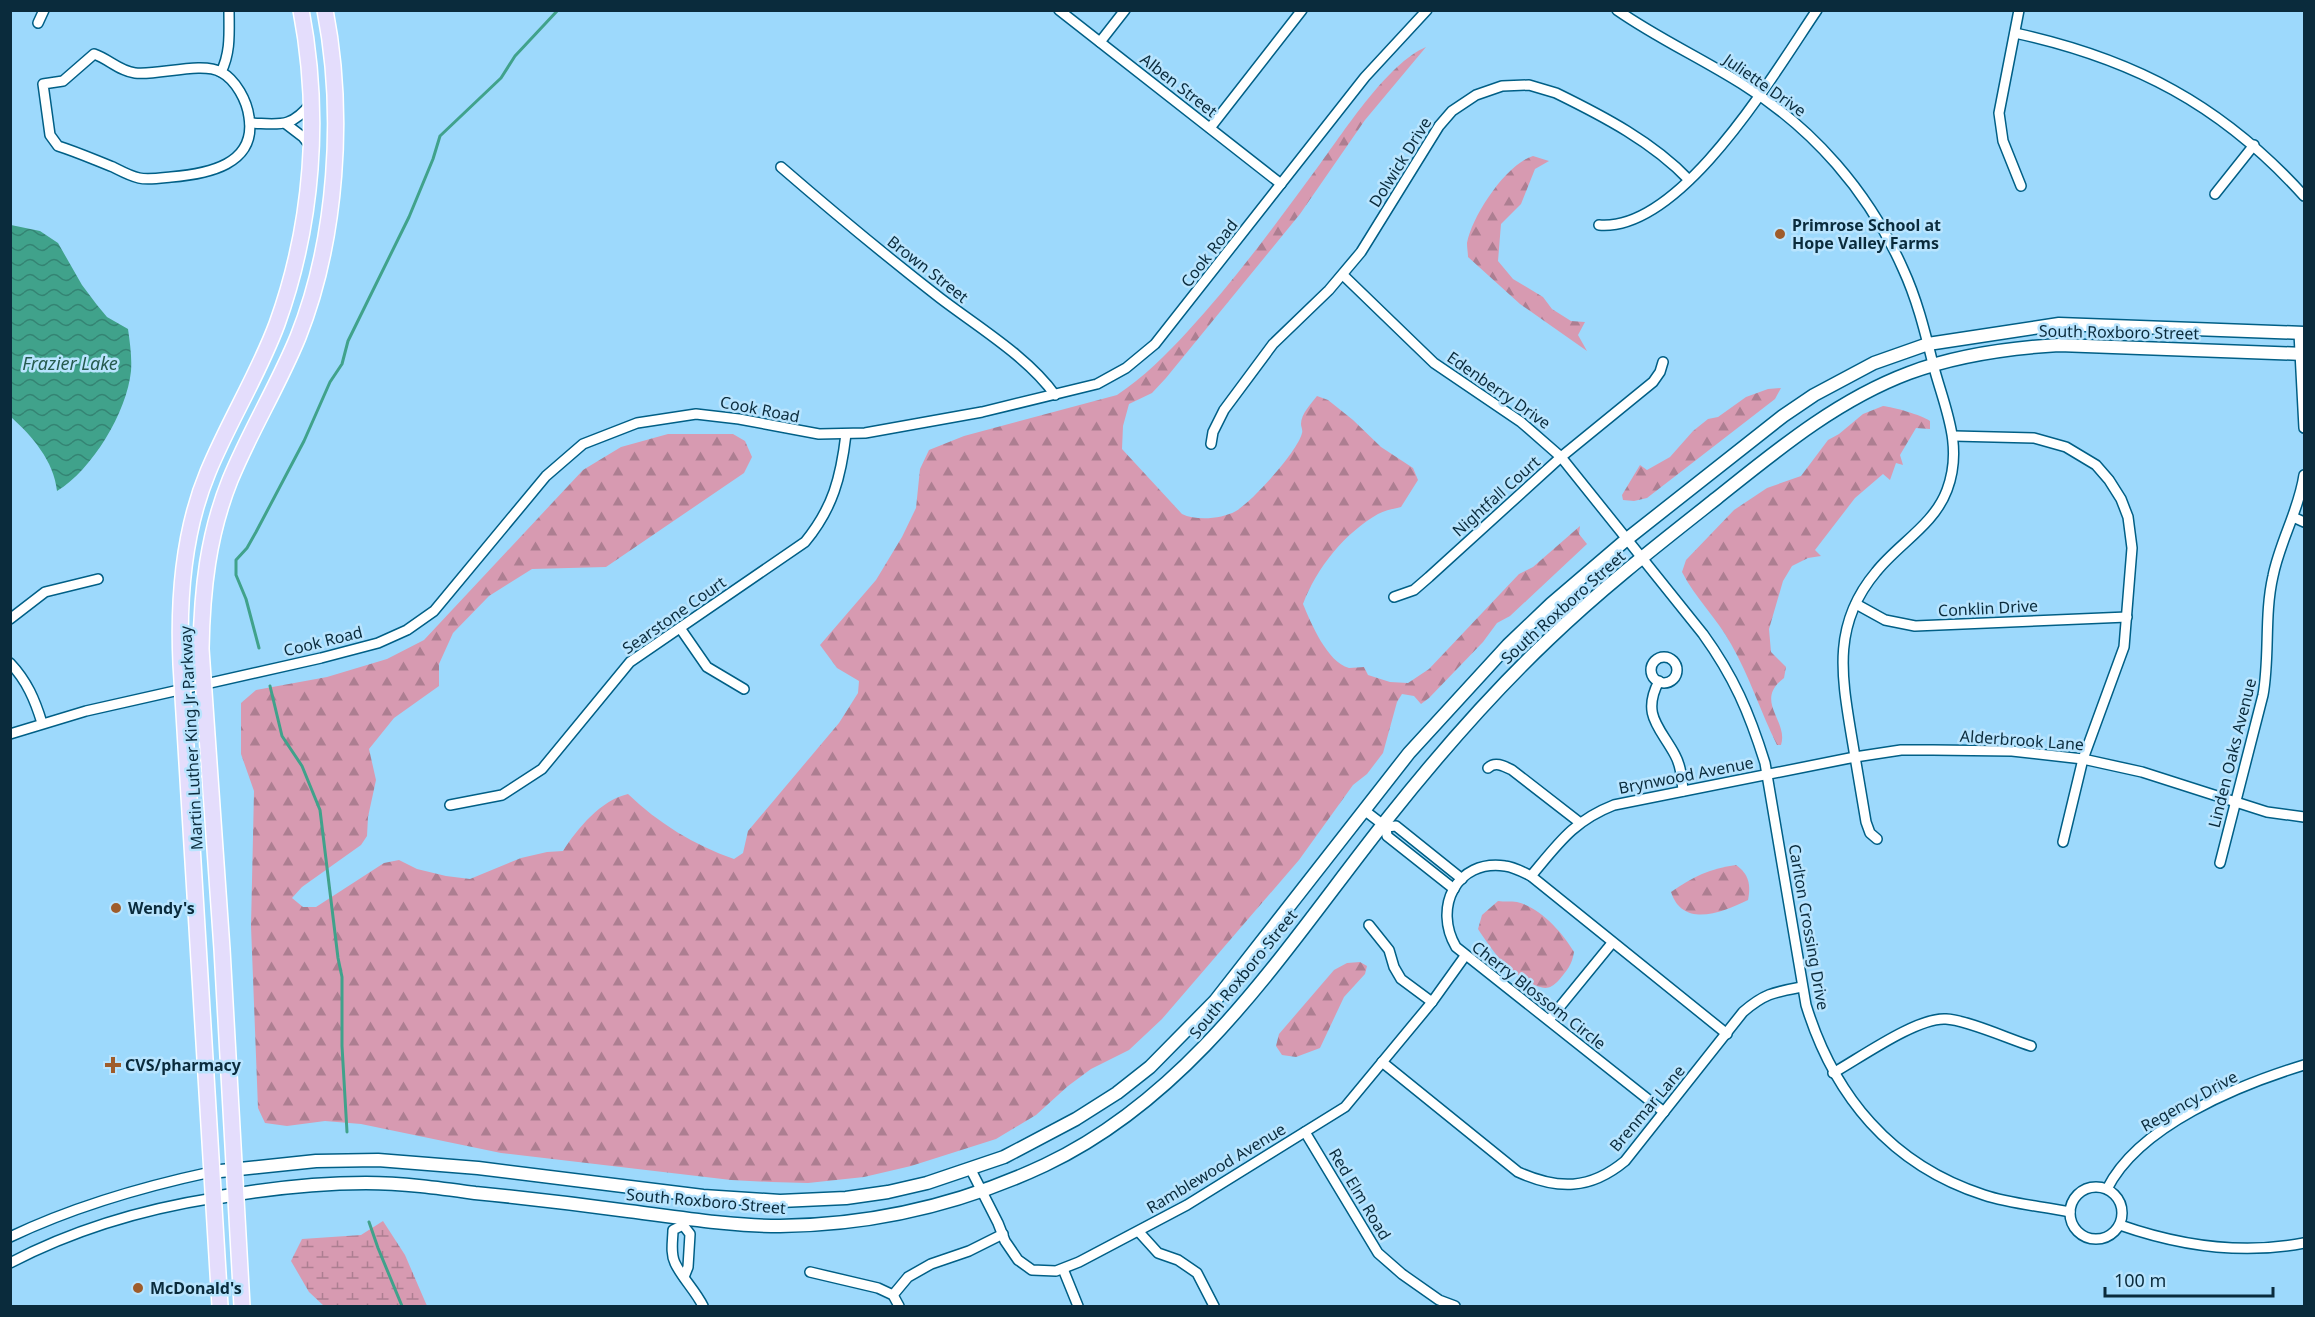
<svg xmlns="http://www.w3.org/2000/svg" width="2315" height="1317" viewBox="0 0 2315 1317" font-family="'Noto Sans',sans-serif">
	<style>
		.forest { fill: url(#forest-firs) }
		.wetland { fill: url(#wetland-marsh) }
		.water { fill: url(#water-waves) }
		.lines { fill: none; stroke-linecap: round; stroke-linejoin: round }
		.stream { stroke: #40a28b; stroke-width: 3 }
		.minor-casing { stroke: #005f86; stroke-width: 12 }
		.tertiary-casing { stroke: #005f86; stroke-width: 15 }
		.primary-casing { stroke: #fff; stroke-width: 18 }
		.minor { stroke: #fff; stroke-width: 9 }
		.tertiary { stroke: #fff; stroke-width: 12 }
		.primary { stroke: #e4ddfc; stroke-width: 15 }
		.poi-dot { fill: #9f5c2a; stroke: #b8e4fe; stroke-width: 2 }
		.labels { text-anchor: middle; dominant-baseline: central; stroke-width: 5; stroke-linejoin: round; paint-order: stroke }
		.street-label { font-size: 16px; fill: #0a2b3c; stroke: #b8e4fe }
		.poi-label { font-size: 16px; font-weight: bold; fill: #0a2b3c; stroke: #b8e4fe; text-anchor: start }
		.water-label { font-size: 18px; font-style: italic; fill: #265b4e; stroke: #b8e4fe }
	</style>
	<defs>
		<pattern id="forest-firs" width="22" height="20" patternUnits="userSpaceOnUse" patternTransform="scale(1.5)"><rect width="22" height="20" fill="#d79ab1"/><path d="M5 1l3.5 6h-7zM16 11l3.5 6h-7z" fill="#ad7e91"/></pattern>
		<pattern id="wetland-marsh" width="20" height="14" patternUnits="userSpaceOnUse" patternTransform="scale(1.5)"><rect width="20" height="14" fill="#d79ab1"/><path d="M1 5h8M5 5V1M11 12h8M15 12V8" fill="none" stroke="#ad7e91"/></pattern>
		<pattern id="water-waves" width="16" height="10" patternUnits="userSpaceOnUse" patternTransform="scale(1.5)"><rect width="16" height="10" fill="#40a28b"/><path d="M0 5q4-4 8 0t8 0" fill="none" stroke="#348473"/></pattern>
	</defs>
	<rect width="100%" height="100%" fill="#9dd9fc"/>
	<g class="forest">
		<path d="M1426,47L1365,120L1300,214L1166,378L1152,393L1129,404L1123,426L1122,449L1182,514C1196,521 1222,519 1236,511C1252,502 1298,451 1302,433C1303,430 1301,427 1301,424C1301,414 1311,404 1317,396L1328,400L1353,420L1381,447L1413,468L1418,480L1401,507C1394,509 1385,510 1378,514C1345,533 1317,567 1303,604C1311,623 1327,662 1349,668C1354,668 1360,667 1364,667L1368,675L1390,682L1408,683L1429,669L1519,574L1533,567L1580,526L1579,534L1587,544L1510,616L1497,623L1483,642L1429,698L1421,704L1414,696L1402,694L1397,702L1383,753L1367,774L1353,785L1299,860L1162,1019L1129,1050L1091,1069L1068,1086L1036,1115L996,1139L911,1166L864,1177L808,1183L771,1182L731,1180L501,1153L361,1124L325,1121L287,1126L265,1123L258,1108L251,926L254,791L241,754V703L256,690L327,677L387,659L424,640L583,470L621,447L668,434H733L745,441L752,457L744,473L606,567L532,569L489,596L453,633L439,664V686L394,718L369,749L376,780L368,817L367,836L361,845L302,887L292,898L303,907H316L384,863L399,860L417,869L446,876L470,879L521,858L547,852L563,851C577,829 601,800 628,794C658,823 694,845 734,859L743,853L748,831L839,723L858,693L859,681L837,668L820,645L876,580L902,537L916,508L920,469L929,450L964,436L1117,395C1144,377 1166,355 1188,331C1236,279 1278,221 1320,164C1345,130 1388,63 1426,47Z"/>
		<path d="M1533,156L1549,161L1535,169L1521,204L1501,224L1498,261L1513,279L1543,297L1552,309L1571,321L1585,322L1578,335L1587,351L1520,304L1468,257C1468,253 1467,248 1467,243C1472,216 1506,164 1533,156Z"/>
		<polygon points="1781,388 1775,399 1647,498 1634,501 1623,500 1622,495 1640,465 1647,470 1670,457 1693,431 1708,419 1718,417 1746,397 1768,389"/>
		<path d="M1883,406C1893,407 1922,415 1930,421V429L1916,428L1900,455L1903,465L1896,463L1890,480L1883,474L1855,498L1815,550L1821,556L1808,558L1792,566L1783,581L1769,629L1771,652L1786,667L1784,678C1753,701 1789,721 1781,745H1777C1760,711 1750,677 1731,644C1717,618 1695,598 1682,572L1686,560L1734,510L1767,488L1801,476L1828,440L1839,434L1863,414Z"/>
		<path d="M1736,865C1749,874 1751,885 1748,900C1723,912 1683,929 1671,892C1692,877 1711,868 1736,865Z"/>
		<path d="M1498,901C1504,902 1511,901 1517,902C1540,907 1563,933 1574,952C1572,965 1567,970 1559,980C1549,991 1543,989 1530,983C1505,969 1494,953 1478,929L1482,915Z"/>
		<polygon points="1360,962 1367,966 1365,974 1344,997 1320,1048 1296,1057 1282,1055 1276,1046 1279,1034 1334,970 1347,963"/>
	</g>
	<polygon class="wetland" points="383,1221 405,1255 427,1306 324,1306 309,1292 291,1261 302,1239 361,1235"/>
	<path class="water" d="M11,225L40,231L58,243L82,285L97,305L107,317L128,329C130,343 132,357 131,371C127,412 92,470 57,491C54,461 32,436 11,417Z"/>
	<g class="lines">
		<g class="stream">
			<polyline points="259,648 246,599 236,575 236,560 247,548 256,532 304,441 330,382 342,364 348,341 409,217 433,159 440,136 501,78 515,56 558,10"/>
			<polyline points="270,686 282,736 302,766 320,810 338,958 342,977 342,1046 347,1132"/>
			<polyline points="369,1222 378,1248 402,1306"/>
		</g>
		<defs>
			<g id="minor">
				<polyline points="1059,10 1281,184"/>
				<path d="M1617,10C1657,38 1701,58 1742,84C1813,128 1869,192 1903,269C1917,299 1925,332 1933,364C1944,407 1964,445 1947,490C1934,525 1898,544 1876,572C1833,623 1841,673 1851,733C1856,763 1861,792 1866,822L1870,833L1877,839"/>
				<polyline points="2019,10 1999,113 2003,141 2021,186"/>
				<polyline points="38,23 44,10"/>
				<path d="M2015,33C2134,59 2222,105 2304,196"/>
				<polyline points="1100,42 1125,10"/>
				<path d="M94,54C109,59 119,71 135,73C157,76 202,61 221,72C236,80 247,101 249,117C257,165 207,174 171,177C161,178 148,180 139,178C130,176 121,171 113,167C95,160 77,152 58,146L50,135L43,84L63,81Z"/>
				<path d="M221,72C231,52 229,32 229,10"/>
				<path d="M250,123C279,124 291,129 311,103"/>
				<polyline points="286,124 303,137 311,147"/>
				<polyline points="1210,128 1302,10"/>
				<path d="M781,167C833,212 886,256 940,298C978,327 1028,357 1055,395"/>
				<polyline points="2215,194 2254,145"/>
				<path d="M1599,225C1682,232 1776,70 1817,10"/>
				<path d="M1343,275L1434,363L1521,422L1561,457L1703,634C1734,677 1749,712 1765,763L1806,1005C1834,1096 1891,1165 1984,1195C2011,1204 2041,1206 2070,1212"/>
				<polyline points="2299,333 2304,428"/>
				<polyline points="1954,436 2034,438 2066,447 2096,465 2109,480 2121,499 2128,517 2132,548 2124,647 2083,759 2063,842"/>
				<path d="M1211,444L1213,432L1224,410L1273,344L1329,290L1361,252L1439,126L1452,111L1476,95L1502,86L1529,85L1556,93C1603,116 1653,142 1689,180"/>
				<polyline points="2293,517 2304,522"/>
				<polyline points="1394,597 1414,590 1429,577 1561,457 1653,382 1660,372 1663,362"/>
				<polyline points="1856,604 1885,620 1915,626 2127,617"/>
				<polyline points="10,619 45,592 98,579"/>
				<polyline points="680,628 707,667 744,689"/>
				<circle cx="1664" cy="670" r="13"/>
				<path d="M10,663C27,681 35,700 42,723"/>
				<path d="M1659,681C1641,715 1660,727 1675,755C1681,766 1682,779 1683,791"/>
				<polyline points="10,734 86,711 321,658 378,643 407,630 434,611 546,476 583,444 637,423 696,414 739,419 819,434 865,433 982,412 1097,384 1126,368 1155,344 1365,77 1427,10"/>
				<path d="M1488,768C1495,761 1504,766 1512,770L1579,822"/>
				<path d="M450,805L502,795L542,769L630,662L805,542C833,508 841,477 846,434"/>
				<polyline points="1364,810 1386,827 1387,836 1454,889"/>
				<polyline points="1386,827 1396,826 1462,879"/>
				<path d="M2220,863L2263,695C2270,656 2264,615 2273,576C2280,541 2299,510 2304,475"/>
				<path d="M1531,876C1558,844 1573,821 1614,805L1855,757L1901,750H1933L2012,751L2083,759L2142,772L2267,812L2304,817"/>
				<polyline points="1369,925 1389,950 1394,967 1401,979 1432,1002"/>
				<polyline points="1549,1020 1612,943"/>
				<path d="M1382,1062L1518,1172C1558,1190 1590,1190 1625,1161L1743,1012C1765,993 1775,992 1802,987"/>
				<path d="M1833,1073C1860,1058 1917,1017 1946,1019C1967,1020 2009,1039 2031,1046"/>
				<path d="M1664,1112L1456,947C1433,908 1456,859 1505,866C1514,867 1523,872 1531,876L1727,1034"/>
				<polyline points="1305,1132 1378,1253 1402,1274 1439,1300 1455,1306"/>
				<polyline points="971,1170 998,1223 1005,1241 1018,1260 1032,1270 1056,1271 1079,1262 1187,1205 1345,1107 1432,1002 1465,956"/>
				<circle cx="2096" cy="1213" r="26"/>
				<path d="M2107,1189C2139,1125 2239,1085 2304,1065"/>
				<polyline points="683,1220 683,1225 690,1234 688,1267 684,1277"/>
				<path d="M683,1225L673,1230C673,1240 670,1253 675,1263C682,1278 695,1290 703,1306"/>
				<path d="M2120,1225C2180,1246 2242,1255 2304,1243"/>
				<polyline points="1139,1232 1158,1253 1178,1260 1197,1273 1214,1306"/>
				<path d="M10,1237C75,1206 141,1187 211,1172"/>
				<path d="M10,1263C73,1230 144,1209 214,1198"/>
				<polyline points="1063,1269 1078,1306"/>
				<polyline points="810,1272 878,1288 893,1295 899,1306"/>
				<polyline points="893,1295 908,1277 931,1264 969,1251 1003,1234"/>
			</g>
			<g id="tertiary">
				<polyline points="211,1172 316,1161 378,1160 478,1168 703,1196 780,1201 846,1198 888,1192 927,1183 1004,1157 1076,1119 1117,1093 1150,1067 1215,1001 1409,753 1508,645 1551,604 1627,539 1783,416 1814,395 1874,363 1928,344 2059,324 2304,333"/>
				<path d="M214,1198C264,1189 315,1183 366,1183C403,1183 439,1188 475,1193C526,1198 577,1204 628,1211C678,1217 729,1226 780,1226C872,1225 962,1204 1045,1165C1197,1093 1287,945 1388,818C1438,755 1491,694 1549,639C1602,588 1660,543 1717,498C1777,450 1837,400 1909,373C1957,355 2009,348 2059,345L2304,354"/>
			</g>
			<g id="primary">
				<path d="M220,1306L181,664C178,599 183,532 208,472C229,421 258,375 277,324C313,224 321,115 301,10"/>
				<path d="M242,1306L222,949L201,649C202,590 208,535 230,480C250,431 278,386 298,337C337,239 345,113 325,10"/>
			</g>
		</defs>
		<use href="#minor" class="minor-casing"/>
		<use href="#tertiary" class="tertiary-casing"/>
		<use href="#primary" class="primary-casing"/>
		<use href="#minor" class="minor"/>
		<use href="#tertiary" class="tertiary"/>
		<use href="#primary" class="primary"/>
	</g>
	<g class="poi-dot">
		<circle cx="1780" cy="234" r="6"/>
		<circle cx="116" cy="908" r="6"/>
		<path d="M110 1056h6v6h6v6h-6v6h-6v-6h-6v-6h6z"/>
		<circle cx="138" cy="1288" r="6"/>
	</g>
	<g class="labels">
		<g class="street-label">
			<text transform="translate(1179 85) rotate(38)">Alben Street</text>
			<text transform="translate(1765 85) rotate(35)">Juliette Drive</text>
			<text transform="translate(1400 162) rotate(-58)">Dolwick Drive</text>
			<text transform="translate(1209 253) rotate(-52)">Cook Road</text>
			<text transform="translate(928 269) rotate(38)">Brown Street</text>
			<text transform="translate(2119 332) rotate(1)">South Roxboro Street</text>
			<text transform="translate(1499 390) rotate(35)">Edenberry Drive</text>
			<text transform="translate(760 409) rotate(11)">Cook Road</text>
			<text transform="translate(1496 496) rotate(-42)">Nightfall Court</text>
			<text transform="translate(1563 607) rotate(-42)">South Roxboro Street</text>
			<text transform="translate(1988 608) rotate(-3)">Conklin Drive</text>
			<text transform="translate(674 615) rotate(-35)">Searstone Court</text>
			<text transform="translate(323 641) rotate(-14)">Cook Road</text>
			<text transform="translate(191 738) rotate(-93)">Martin Luther King Jr Parkway</text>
			<text transform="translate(2022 740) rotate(4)">Alderbrook Lane</text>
			<text transform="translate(2232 753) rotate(-76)">Linden Oaks Avenue</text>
			<text transform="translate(1686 775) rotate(-11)">Brynwood Avenue</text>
			<text transform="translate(1809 927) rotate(80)">Carlton Crossing Drive</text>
			<text transform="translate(1243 974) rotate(-51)">South Roxboro Street</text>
			<text transform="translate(1539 995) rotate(38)">Cherry Blossom Circle</text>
			<text transform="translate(2189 1101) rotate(-29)">Regency Drive</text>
			<text transform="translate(1647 1108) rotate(-50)">Brenmar Lane</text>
			<text transform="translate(1216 1168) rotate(-31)">Ramblewood Avenue</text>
			<text transform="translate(1360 1194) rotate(59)">Red Elm Road</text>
			<text transform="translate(706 1201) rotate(5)">South Roxboro Street</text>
		</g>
		<g class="poi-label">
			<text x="1792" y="225">Primrose School at<tspan x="1792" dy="18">Hope Valley Farms</tspan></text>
			<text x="128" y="908">Wendy's</text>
			<text x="125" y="1065">CVS/pharmacy</text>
			<text x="150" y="1288">McDonald's</text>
		</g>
		<g class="water-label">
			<text x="70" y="363">Frazier Lake</text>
		</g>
	</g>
	<rect width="2315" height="1317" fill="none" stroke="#0a2b3c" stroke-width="24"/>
	<path d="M2105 1287v9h168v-9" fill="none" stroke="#0a2b3c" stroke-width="3"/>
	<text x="2114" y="1287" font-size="18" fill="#0a2b3c" stroke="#b8e4fe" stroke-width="4.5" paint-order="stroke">100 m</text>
</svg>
